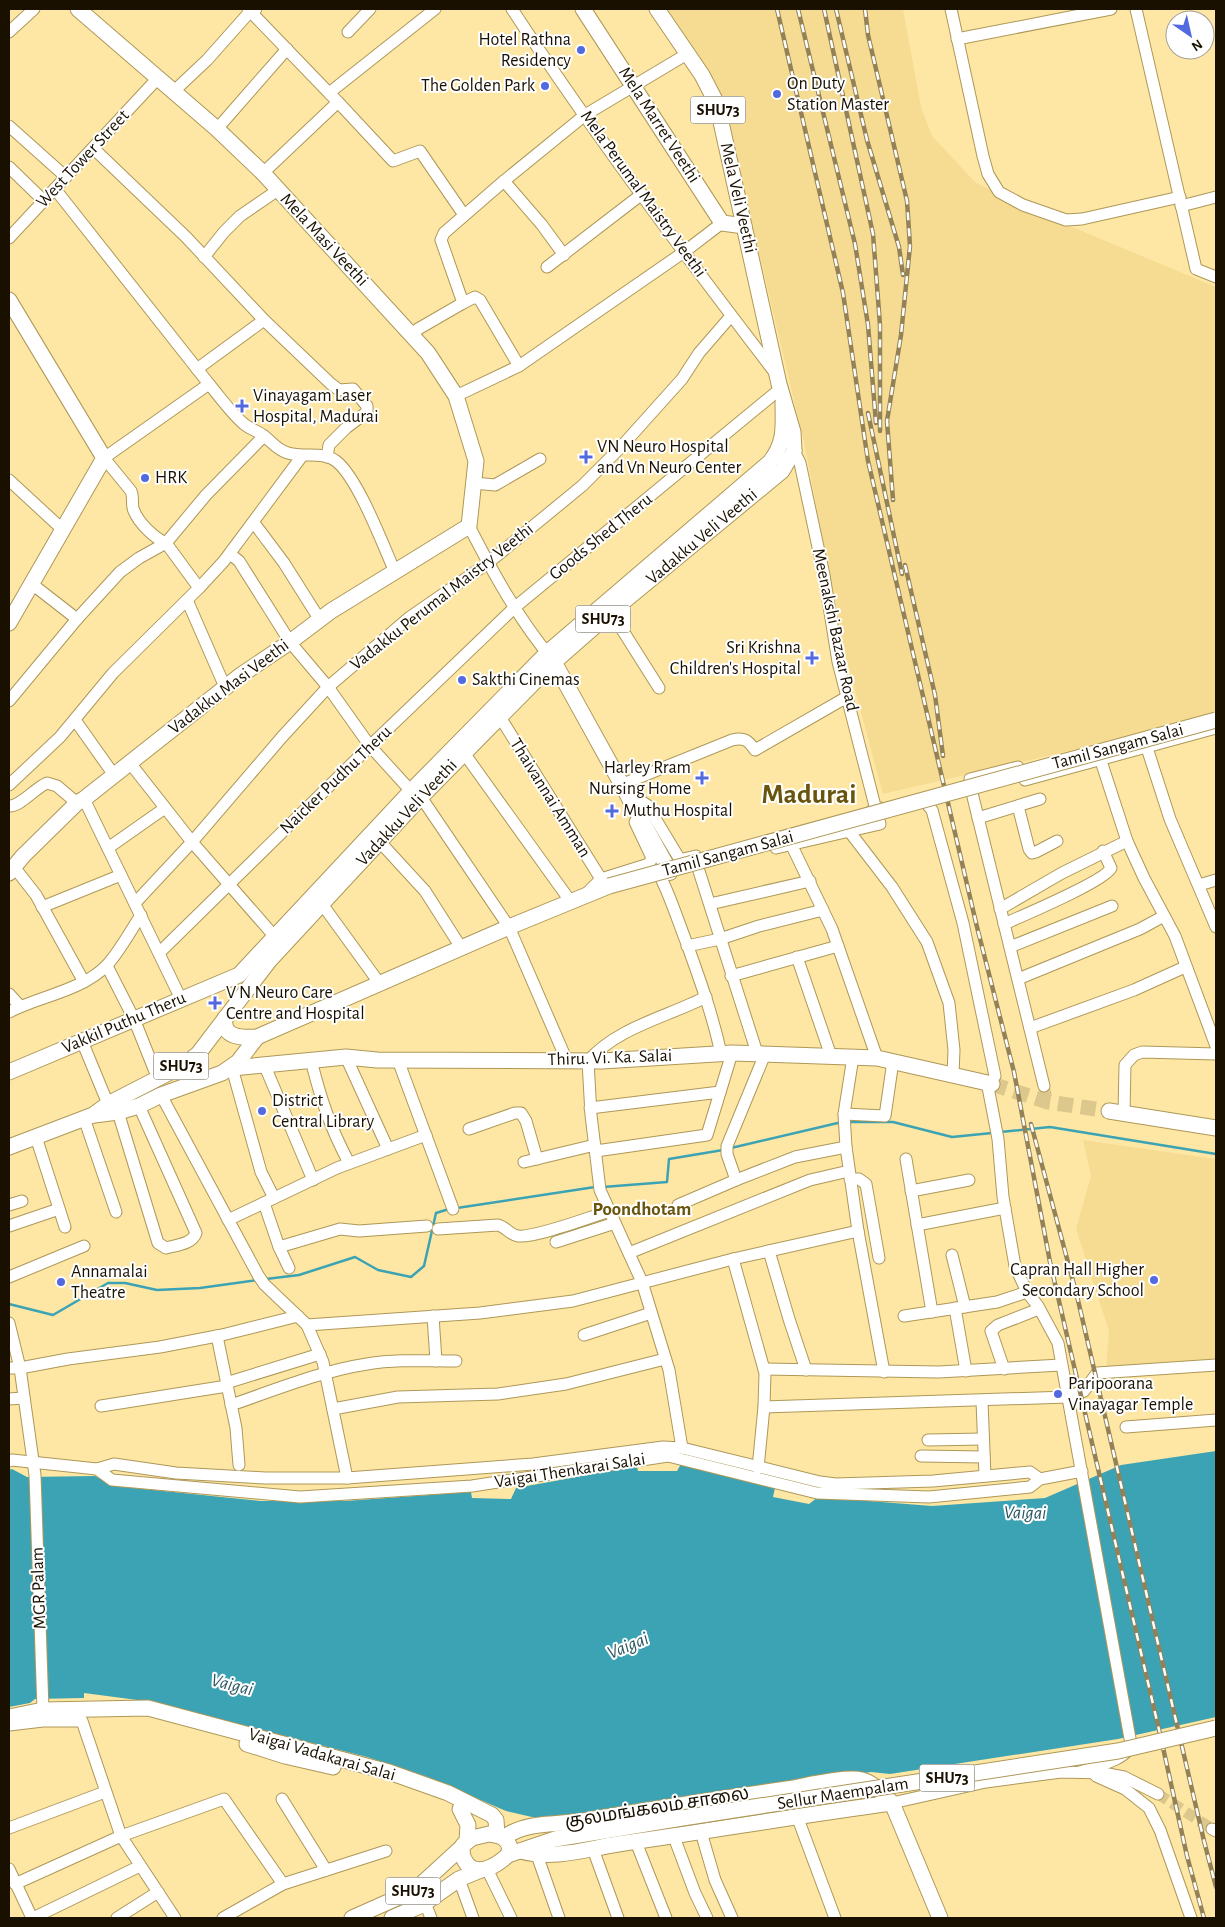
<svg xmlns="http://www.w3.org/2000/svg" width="1225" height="1927" viewBox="0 0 1225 1927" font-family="'Alegreya Sans','Noto Sans Tamil',sans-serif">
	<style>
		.built { fill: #f6dc92 }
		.water { fill: #3ca3b5 }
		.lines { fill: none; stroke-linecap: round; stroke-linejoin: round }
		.stream { stroke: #3ca3b5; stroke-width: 2.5 }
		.minor-tunnel { stroke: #dcc78c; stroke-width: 11; stroke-dasharray: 11 5.5; stroke-linecap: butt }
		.major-tunnel { stroke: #dcc78c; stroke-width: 15; stroke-dasharray: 15 8; stroke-linecap: butt }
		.minor-casing { stroke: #ae9858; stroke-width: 13 }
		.major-casing { stroke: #ae9858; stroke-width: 17 }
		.minor { stroke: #fff; stroke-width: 11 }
		.major { stroke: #fff; stroke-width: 15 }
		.rail-casing { stroke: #938258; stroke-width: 4.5 }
		.rail { stroke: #fff; stroke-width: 2.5; stroke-dasharray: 8; stroke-linecap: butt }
		.major-bridge-casing { stroke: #ae9858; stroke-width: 17; stroke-linecap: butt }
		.major-bridge { stroke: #fff; stroke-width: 15 }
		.poi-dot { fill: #5269df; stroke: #fff; stroke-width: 2 }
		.labels { text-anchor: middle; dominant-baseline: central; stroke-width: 4; stroke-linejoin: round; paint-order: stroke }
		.shield { fill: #fff; stroke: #5e584c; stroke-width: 1 }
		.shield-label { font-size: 16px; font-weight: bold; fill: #191000 }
		.poi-label { font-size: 18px; fill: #191000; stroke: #fff; text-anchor: start }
		.street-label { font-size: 18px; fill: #191000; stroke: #fff }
		.neighbourhood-label { font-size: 19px; font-weight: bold; fill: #69540d; stroke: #fff }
		.water-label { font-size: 19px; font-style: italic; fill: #2b5760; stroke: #fff }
		.town-label { font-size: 28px; font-weight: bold; fill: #69540d; stroke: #fff }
	</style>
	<rect width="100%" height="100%" fill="#fee7a5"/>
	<g class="built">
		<polygon points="659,9 903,9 921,107 932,136 976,183 1046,216 1216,287 1216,713 1151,732 883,794 842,642 805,447 760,257 716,100"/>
		<polygon points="1083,1140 1216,1159 1216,1361 1106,1369 1109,1331 1076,1229 1091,1176"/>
	</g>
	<polygon class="water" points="1216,1451 1216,1717 1118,1739 890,1774 871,1772 566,1817 532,1817 506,1811 425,1776 367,1757 145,1701 84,1693 84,1698 35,1699 30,1703 9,1707 9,1470 12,1469 27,1477 95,1476 114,1486 261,1501 345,1501 471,1492 472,1498 511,1499 516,1488 637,1466 638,1471 677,1471 682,1462 775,1488 773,1497 809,1504 818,1497 932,1506 1045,1498 1121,1465"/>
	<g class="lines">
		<g class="stream">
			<polyline points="847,1122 893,1122 952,1137 992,1133"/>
			<polyline points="1000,1132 1050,1127 1216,1154"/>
			<polyline points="731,1148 842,1122"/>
			<polyline points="603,1187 667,1182 669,1159 723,1150"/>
			<polyline points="457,1208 595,1187"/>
			<polyline points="266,1279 299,1275 355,1257 378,1270 411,1277 424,1266 436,1213 449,1209"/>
			<polyline points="9,1304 53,1315 108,1283 125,1283 157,1290 200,1288 258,1280"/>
		</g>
		<g class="minor-tunnel">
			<polyline points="1044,1086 1048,1102"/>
			<polyline points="1158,1794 1212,1829"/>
		</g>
		<polyline class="major-tunnel" points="992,1084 1048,1102 1109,1111"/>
		<defs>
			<g id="minor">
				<polyline points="248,9 329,93"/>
				<path d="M512,9C594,134 685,255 776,374"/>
				<polyline points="951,9 983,156 988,174 999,192 1023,205 1066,220 1082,219 1180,197"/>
				<polyline points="1136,9 1196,269 1216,277"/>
				<polyline points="9,32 34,9"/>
				<polyline points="348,32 370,9"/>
				<polyline points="957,39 1111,9"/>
				<polyline points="173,92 207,60 247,15 253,12 256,9"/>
				<polyline points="338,102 393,161 420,151 464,215"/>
				<polyline points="9,126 66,177"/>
				<polyline points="217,129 287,49"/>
				<polyline points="93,148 186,237 264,320 331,384 339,390 353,389 367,406 367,412 346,428 329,445 327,457"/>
				<polyline points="9,167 44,201"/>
				<polyline points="263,173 338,102 329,93 435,9"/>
				<polyline points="504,181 542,225 564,255"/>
				<polyline points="55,189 209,384"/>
				<polyline points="1181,206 1216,197"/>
				<polyline points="9,238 157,79"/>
				<polyline points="204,257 224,232 240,216 278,190"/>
				<polyline points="547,267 642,194"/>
				<polyline points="463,303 475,297 480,300 519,366"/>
				<polyline points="412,335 418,329 463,303 441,240 444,233 504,181 585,115 687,54"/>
				<polyline points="197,369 264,320"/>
				<polyline points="456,396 519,366 684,252 722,223"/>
				<polyline points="794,451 800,463 824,575 838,662 876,810 881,808"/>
				<polyline points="9,480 62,529"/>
				<polyline points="474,483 495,485 540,459"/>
				<polyline points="254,523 284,563 320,620"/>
				<path d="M469,526C493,573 518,618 551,658"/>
				<polyline points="230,554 239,561 290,642 328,687 370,746 411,791"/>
				<polyline points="32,584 77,619"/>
				<path d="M199,588L166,543C154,538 139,523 134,511C131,505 134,498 131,491L104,458L209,384C220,397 231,413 244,424C250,429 258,431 264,436C272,442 277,450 288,453C304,458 323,451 336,461C358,478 383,545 395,572"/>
				<polyline points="187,600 225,687"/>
				<polyline points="611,612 659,688"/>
				<polyline points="9,701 77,619 120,572 139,558 166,543 206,495 264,436"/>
				<polyline points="500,717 601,879"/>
				<polyline points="75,720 114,775"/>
				<polyline points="1147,748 1170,819 1216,927"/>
				<polyline points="464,753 571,902"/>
				<polyline points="1101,761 1127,841 1144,878 1175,936 1216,1046"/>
				<polyline points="130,763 192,842 275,937"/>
				<polyline points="1018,767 970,779 972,793 1044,1086"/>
				<polyline points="1025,780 1216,728"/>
				<path d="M623,784L732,740C744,737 748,740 755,750L847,697"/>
				<polyline points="9,785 60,737 113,673 199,588 224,561 302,456"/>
				<polyline points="627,792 647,805 679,858 683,859 696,856"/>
				<polyline points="421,797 509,927 567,1061"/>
				<polyline points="84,799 181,999"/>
				<polyline points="916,801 925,802 932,810 963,923 995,1076"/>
				<path d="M9,806C20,807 35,788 47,783L57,786L77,803"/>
				<polyline points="1018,806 1029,849 1032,853 1036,852 1057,841"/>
				<polyline points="978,818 1040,799"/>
				<polyline points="849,831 892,887 927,942 949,1003 954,1050 953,1074"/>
				<polyline points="380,842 425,891 462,949"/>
				<polyline points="791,844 832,929 877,1058"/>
				<polyline points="108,848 165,808"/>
				<polyline points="776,848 880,824 876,810 871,811"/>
				<polyline points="14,867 36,895 84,982"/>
				<polyline points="698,868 757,1053"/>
				<path d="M671,874L660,876C671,898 678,921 687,944C700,980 713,1016 721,1054"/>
				<polyline points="1199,885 1216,880"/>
				<polyline points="587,893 601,879 649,864 652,858 635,822"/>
				<polyline points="135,903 192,842 282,737 328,687 410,617 488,563 582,486 621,447 682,379 699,353 731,316"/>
				<polyline points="322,904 380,984"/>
				<polyline points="710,904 810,881"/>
				<polyline points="42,907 121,875"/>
				<polyline points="1000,909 1062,873 1127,841"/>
				<path d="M1004,924C1022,916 1105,881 1111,868L1103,851"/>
				<polyline points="687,946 720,939 759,926 823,910"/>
				<polyline points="1010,947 1112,906"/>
				<polyline points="159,953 370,746 514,608 780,389"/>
				<polyline points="797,957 831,1056"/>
				<polyline points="107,966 134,1019 158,1079"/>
				<polyline points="731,976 838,946"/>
				<polyline points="1018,979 1140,929 1164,916"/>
				<polyline points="9,994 20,1006"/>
				<path d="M9,1012C38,997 83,990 106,966C118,954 131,930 141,915"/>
				<polyline points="1030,1028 1134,990 1185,967"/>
				<polyline points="82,1041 108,1104"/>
				<polyline points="346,1057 388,1149"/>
				<polyline points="853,1057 844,1114 846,1147 858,1231 884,1372"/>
				<path d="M311,1060C321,1100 330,1127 349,1163"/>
				<polyline points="398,1060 453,1209"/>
				<polyline points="264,1064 313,1180"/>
				<polyline points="232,1068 261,1172 274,1198"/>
				<path d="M987,1082L998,1139L1003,1197L1015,1266L1027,1292L1038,1306L1058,1343L1131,1744C1128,1760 1093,1767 1080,1772"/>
				<polyline points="161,1095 258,1275 264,1284 307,1325 323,1362 347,1478"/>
				<polyline points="590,1108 720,1092"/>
				<path d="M118,1112L158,1243L166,1248C177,1245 192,1244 196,1233L139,1106"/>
				<polyline points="1124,1113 1125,1065 1134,1055 1142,1052 1216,1054"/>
				<polyline points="844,1114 885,1116 893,1061"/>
				<polyline points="84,1118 116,1212"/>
				<polyline points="469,1129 515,1113 521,1113 526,1121 537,1159"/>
				<polyline points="36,1137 65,1227"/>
				<polyline points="596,1151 707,1135 732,1053"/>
				<polyline points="906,1159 932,1312"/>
				<polyline points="524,1162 595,1145"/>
				<polyline points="850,1179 859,1179 866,1184 879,1258"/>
				<polyline points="736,1180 727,1154 727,1146 765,1054"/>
				<polyline points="911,1191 969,1180"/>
				<polyline points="264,1203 279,1247 289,1268"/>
				<polyline points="9,1205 22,1201"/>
				<polyline points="678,1205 736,1180 795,1157 846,1147"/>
				<polyline points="228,1220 337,1168 426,1135"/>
				<polyline points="917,1225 1005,1208"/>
				<polyline points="9,1226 59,1209"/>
				<path d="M438,1229L498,1225C506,1227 510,1235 518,1236C535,1238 590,1217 610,1211"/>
				<polyline points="556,1242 615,1223"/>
				<polyline points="279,1247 340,1229 359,1231 427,1226"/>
				<polyline points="769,1251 789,1319 806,1370"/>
				<polyline points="629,1253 810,1180 849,1171"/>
				<polyline points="952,1255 965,1307"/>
				<polyline points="733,1259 765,1373 764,1407 758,1468"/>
				<polyline points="9,1277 84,1246"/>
				<polyline points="955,1308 966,1371"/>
				<polyline points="433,1316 436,1361"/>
				<polyline points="904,1316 997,1302 1027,1292"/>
				<polyline points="9,1323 20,1368 35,1475 43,1710"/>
				<polyline points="307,1325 480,1313 573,1301 733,1259 858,1231"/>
				<polyline points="584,1335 651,1313"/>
				<polyline points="217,1336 236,1428 239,1465"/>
				<polyline points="9,1368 20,1368 68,1359 160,1347 222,1335 298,1316"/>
				<polyline points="764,1369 939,1372 1061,1365"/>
				<polyline points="1004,1369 991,1331 998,1325 1039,1309"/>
				<polyline points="226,1383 320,1354"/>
				<polyline points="9,1399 24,1398"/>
				<polyline points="982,1401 985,1476"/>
				<path d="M231,1405C275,1390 321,1371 367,1364C397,1359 426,1361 456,1361"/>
				<polyline points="101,1406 227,1386"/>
				<polyline points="764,1407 1067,1397 1084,1391 1097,1373 1216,1365"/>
				<polyline points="333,1409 398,1397 498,1394 566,1384 665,1359"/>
				<polyline points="1126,1427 1216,1420"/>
				<polyline points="928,1440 983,1439"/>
				<path d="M682,1448L669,1370L642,1282L600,1190L591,1115L588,1061C618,1027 667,1017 706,997"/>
				<polyline points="921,1456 984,1457"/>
				<polyline points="9,1461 12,1460 97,1469 114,1464 176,1473 265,1478 347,1478 533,1464 663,1447 682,1448 820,1482 836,1484 933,1481 1030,1472 1040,1479"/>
				<polyline points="97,1469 112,1480 300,1497 472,1486 668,1456 817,1493 929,1497 1030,1487 1040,1479 1082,1471"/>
				<polyline points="9,1725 43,1721 82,1721 121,1836 175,1918"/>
				<polyline points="1096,1776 1125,1789 1149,1808 1160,1830 1191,1918"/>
				<polyline points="282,1799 326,1870"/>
				<polyline points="892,1803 986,1782 1061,1772 1103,1773 1124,1777 1158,1794"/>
				<polyline points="797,1816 835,1918"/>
				<polyline points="9,1828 105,1792"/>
				<polyline points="1212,1829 1216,1831"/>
				<polyline points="701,1832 715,1880 732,1918"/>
				<polyline points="674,1837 695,1893 707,1918"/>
				<polyline points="636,1842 666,1918"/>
				<polyline points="593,1849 618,1918"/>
				<polyline points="537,1855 559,1918"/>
				<polyline points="9,1869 32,1918"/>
				<polyline points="487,1869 511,1918"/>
				<polyline points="459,1879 473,1918"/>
				<polyline points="15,1884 121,1836 224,1799 283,1884"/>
				<polyline points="425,1903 431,1918"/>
				<polyline points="33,1918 140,1866"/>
				<polyline points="117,1918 158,1892"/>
				<polyline points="223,1918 283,1884 386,1851"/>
			</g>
			<g id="major">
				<polyline points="583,9 722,223 744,226"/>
				<polyline points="657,9 702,75 717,104 779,384 793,432 794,451"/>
				<polyline points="9,300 104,458 9,623"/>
				<polyline points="554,662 669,870"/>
				<polyline points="9,873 23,856 77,803 84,799 241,675 290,642 331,611 469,526 476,461 456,396 428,353 263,173 217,129 78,9"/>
				<path d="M225,1018C222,1038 242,1038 257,1037L509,927L609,886"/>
				<polyline points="232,1068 346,1057 377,1060 602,1061 732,1053 877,1058 992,1084"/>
				<path d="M9,1072L239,975L411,791L547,653L770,462C786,442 783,426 783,402"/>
				<polyline points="1109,1111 1216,1128"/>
				<polyline points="94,1115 118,1112 139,1106 161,1095 222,1073 238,1062 257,1037"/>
				<polyline points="9,1147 93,1115 108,1104 182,1066 198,1054 269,961 421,797 554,662 611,612 782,471 794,451"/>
				<polyline points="9,1717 43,1710 148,1708 389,1772 448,1793 492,1815 496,1820 497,1835"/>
				<polyline points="247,1744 285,1756 333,1767"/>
				<polyline points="460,1809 468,1825 467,1841"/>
				<path d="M489,1834C499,1835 506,1837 510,1847L508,1855C498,1864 479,1878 467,1864C462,1858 461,1852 463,1845L472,1838Z"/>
				<path d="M506,1836C529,1821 557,1825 583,1821C651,1809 719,1799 787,1789C805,1786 845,1776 862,1780C874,1783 884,1795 892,1803L940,1918"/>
				<path d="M521,1851C553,1860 586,1849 618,1844C710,1831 801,1815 892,1803"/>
				<polyline points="508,1855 555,1839 676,1819"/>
				<polyline points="352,1918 415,1890 462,1847"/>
				<polyline points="392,1918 422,1905 459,1879 481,1870"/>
			</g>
		</defs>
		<use href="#minor" class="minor-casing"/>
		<use href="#major" class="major-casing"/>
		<use href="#minor" class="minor"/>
		<use href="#major" class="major"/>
		<defs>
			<g id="rail">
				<polyline points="777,9 843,293 868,461 977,927 1014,1072 1050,1262 1071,1353 1160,1734 1187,1856 1204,1918"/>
				<polyline points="798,9 855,244 868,325 876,423"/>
				<polyline points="824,9 873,234 880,325 880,431"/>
				<polyline points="836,9 867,140 899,247 903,275"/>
				<polyline points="865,9 868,35 907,201 910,246 901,335 887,421 893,500"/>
				<polyline points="868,413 902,574"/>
				<polyline points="905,565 935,695 943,756"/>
				<polyline points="1031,1124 1077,1296 1204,1841 1216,1887"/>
			</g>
		</defs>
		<use href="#rail" class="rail-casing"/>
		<use href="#rail" class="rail"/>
		<defs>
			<g id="major-bridge">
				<polyline points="609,886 1216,720"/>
				<polyline points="676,1819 1118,1751 1216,1728"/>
			</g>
		</defs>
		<use href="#major-bridge" class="major-bridge-casing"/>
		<use href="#major-bridge" class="major-bridge"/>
	</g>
	<g class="poi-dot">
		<circle cx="581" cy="50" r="5"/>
		<circle cx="545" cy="86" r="5"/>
		<circle cx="777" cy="94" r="5"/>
		<path d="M239.5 398.5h5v5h5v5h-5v5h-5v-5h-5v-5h5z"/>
		<path d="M583.5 449.5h5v5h5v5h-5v5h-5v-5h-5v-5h5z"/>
		<circle cx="145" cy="478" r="5"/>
		<path d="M809.5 650.5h5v5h5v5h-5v5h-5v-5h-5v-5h5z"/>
		<circle cx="462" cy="680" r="5"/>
		<path d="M699.5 770.5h5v5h5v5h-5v5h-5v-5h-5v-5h5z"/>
		<path d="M609.5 803.5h5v5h5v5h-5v5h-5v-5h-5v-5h5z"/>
		<path d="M212.5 995.5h5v5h5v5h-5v5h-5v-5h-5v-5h5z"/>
		<circle cx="262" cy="1111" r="5"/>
		<circle cx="1154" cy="1280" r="5"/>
		<circle cx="61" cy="1282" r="5"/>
		<circle cx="1058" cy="1394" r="5"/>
	</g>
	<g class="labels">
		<g class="shield">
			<rect x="690.5" y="96.5" width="55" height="27" rx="4"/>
			<rect x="575.5" y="605.5" width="55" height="27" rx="4"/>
			<rect x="153.5" y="1052.5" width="55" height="27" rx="4"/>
			<rect x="919.5" y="1764.5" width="55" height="27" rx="4"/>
			<rect x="385.5" y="1877.5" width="55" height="27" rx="4"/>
		</g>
		<g class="shield-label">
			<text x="718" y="110">SHU73</text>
			<text x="603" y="619">SHU73</text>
			<text x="181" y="1066">SHU73</text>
			<text x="947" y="1778">SHU73</text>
			<text x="413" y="1891">SHU73</text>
		</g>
		<g class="poi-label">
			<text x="571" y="40" text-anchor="end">Hotel Rathna<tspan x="571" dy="21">Residency</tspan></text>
			<text x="787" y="84">On Duty<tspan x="787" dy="21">Station Master</tspan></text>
			<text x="535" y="86" text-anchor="end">The Golden Park</text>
			<text x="253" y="396">Vinayagam Laser<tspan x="253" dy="21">Hospital, Madurai</tspan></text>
			<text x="597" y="447">VN Neuro Hospital<tspan x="597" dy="21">and Vn Neuro Center</tspan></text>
			<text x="155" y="478">HRK</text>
			<text x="801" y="648" text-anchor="end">Sri Krishna<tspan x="801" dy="21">Children's Hospital</tspan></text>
			<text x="472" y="680">Sakthi Cinemas</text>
			<text x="691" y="768" text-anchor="end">Harley Rram<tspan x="691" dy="21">Nursing Home</tspan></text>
			<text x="623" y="811">Muthu Hospital</text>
			<text x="226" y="993">V N Neuro Care<tspan x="226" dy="21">Centre and Hospital</tspan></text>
			<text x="272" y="1101">District<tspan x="272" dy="21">Central Library</tspan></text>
			<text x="1144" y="1270" text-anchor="end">Capran Hall Higher<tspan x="1144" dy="21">Secondary School</tspan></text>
			<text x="71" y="1272">Annamalai<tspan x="71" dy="21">Theatre</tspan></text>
			<text x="1068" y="1384">Paripoorana<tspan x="1068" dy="21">Vinayagar Temple</tspan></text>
		</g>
		<g class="street-label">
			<text transform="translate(659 125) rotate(57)">Mela Marret Veethi</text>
			<text transform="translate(83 159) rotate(-47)">West Tower Street</text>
			<text transform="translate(643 194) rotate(54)">Mela Perumal Maistry Veethi</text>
			<text transform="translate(738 198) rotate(77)">Mela Veli Veethi</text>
			<text transform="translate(324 240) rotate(47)">Mela Masi Veethi</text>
			<text transform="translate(601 537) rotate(-39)">Goods Shed Theru</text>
			<text transform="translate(702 537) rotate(-40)">Vadakku Veli Veethi</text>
			<text transform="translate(442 597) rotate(-38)">Vadakku Perumal Maistry Veethi</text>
			<text transform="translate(835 630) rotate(78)">Meenakshi Bazaar Road</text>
			<text transform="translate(229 687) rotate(-37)">Vadakku Masi Veethi</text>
			<text transform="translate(1118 747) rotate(-15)">Tamil Sangam Salai</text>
			<text transform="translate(336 780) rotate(-44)">Naicker Pudhu Theru</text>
			<text transform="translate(550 798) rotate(58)">Thaivannai Amman</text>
			<text transform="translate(407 813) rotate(-47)">Vadakku Veli Veethi</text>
			<text transform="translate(728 854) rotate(-15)">Tamil Sangam Salai</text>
			<text transform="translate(124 1023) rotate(-23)">Vakkil Puthu Theru</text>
			<text transform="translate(610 1058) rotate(-2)">Thiru. Vi. Ka. Salai</text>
			<text transform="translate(570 1471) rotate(-9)">Vaigai Thenkarai Salai</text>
			<text transform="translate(39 1588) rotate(-92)">MGR Palam</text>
			<text transform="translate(322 1755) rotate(16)">Vaigai Vadakarai Salai</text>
			<text transform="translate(843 1794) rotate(-9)">Sellur Maempalam</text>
			<text transform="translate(657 1808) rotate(-9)">குலமங்கலம் சாலை</text>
		</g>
		<g class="neighbourhood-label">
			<text x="642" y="1209">Poondhotam</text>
		</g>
		<g class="water-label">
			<text transform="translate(1025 1513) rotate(1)">Vaigai</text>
			<text transform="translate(628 1646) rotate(-23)">Vaigai</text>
			<text transform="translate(232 1685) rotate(14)">Vaigai</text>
		</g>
		<g class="town-label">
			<text x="809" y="795">Madurai</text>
		</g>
	</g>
	<rect width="1225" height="1927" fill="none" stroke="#191000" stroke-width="20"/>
	<g transform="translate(1190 35) rotate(146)"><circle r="24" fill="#ffffff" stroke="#a39f99"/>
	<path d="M0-4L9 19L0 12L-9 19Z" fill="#5269df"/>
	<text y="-8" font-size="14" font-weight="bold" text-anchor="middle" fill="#191000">N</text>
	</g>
</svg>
